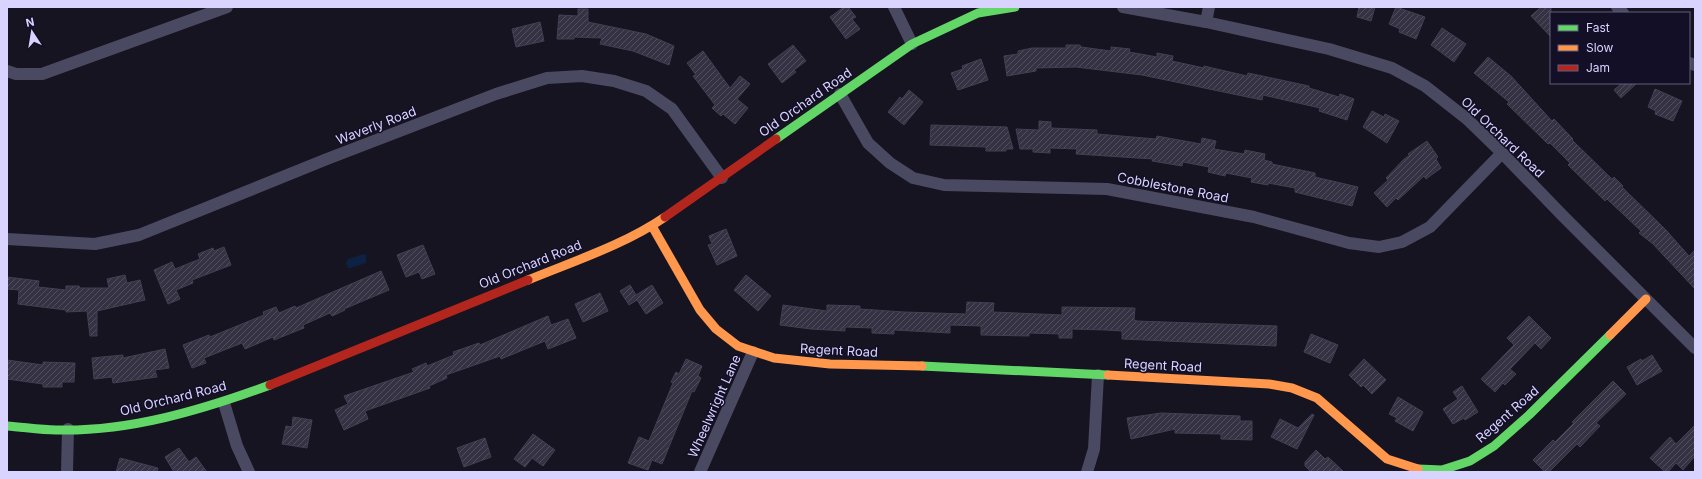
<svg xmlns="http://www.w3.org/2000/svg" width="1702" height="479" viewBox="0 0 1702 479" font-family="Inter,sans-serif">
	<style>
		.water { fill: #0d2144 }
		.building { fill: url(#building-hatch); stroke: #433f54 }
		.lines { fill: none; stroke-linecap: round; stroke-linejoin: round }
		.street { stroke: #4a4962; stroke-width: 12 }
		.fast { stroke: #63d668; stroke-width: 9 }
		.slow { stroke: #ff974d; stroke-width: 9 }
		.jam { stroke: #b3261e; stroke-width: 9 }
		.labels { text-anchor: middle; dominant-baseline: central; stroke-width: 3; stroke-linejoin: round; paint-order: stroke }
		.street-label { font-size: 13px; fill: #d9d4ff; stroke: #130f26 }
	</style>
	<defs>
		<pattern id="building-hatch" width="6" height="6" patternUnits="userSpaceOnUse"><rect width="6" height="6" fill="#343243"/><path d="M-1 1l2-2M0 6l6-6M5 7l2-2" fill="none" stroke="#514f5f"/></pattern>
	</defs>
	<rect width="100%" height="100%" fill="#161421"/>
	<polygon class="water" points="363,254 366,255 366,263 351,268 348,268 346,263 348,259"/>
	<g class="building">
		<polygon points="844,7 848,7 856,17 852,19 860,29 846,39 830,17"/>
		<polygon points="1359,7 1375,7 1371,21 1357,17"/>
		<polygon points="1396,7 1425,17 1416,39 1399,32 1400,29 1389,24"/>
		<polygon points="1541,7 1551,7 1551,37 1531,16"/>
		<polygon points="578,9 588,9 588,22 646,34 674,46 669,65 633,51 600,44 602,38 574,37 574,39 557,39 559,15 578,16"/>
		<polygon points="540,22 544,41 516,47 512,29"/>
		<polygon points="1442,28 1466,44 1454,62 1431,45"/>
		<polygon points="793,45 806,61 794,70 796,72 782,83 768,64"/>
		<polygon points="1066,45 1080,45 1081,47 1111,51 1111,47 1130,49 1129,52 1157,57 1157,53 1173,56 1172,61 1204,68 1204,66 1247,76 1248,73 1267,77 1309,86 1309,88 1339,97 1340,94 1354,99 1347,120 1319,111 1320,108 1263,95 1262,100 1142,75 1076,67 1036,68 1036,71 1007,76 1004,56 1018,54 1018,51 1032,48 1066,48"/>
		<polygon points="703,51 730,88 740,76 750,84 737,99 748,108 735,124 723,114 721,116 712,108 715,105 693,76 696,75 687,63"/>
		<polygon points="1488,57 1511,76 1552,121 1554,119 1573,139 1572,140 1612,179 1614,177 1623,186 1622,187 1666,230 1689,256 1695,250 1695,289 1653,244 1639,233 1641,231 1607,199 1605,201 1568,165 1570,163 1550,143 1548,144 1507,104 1509,102 1474,73"/>
		<polygon points="981,59 988,80 958,90 951,73 963,69 962,66"/>
		<polygon points="1622,83 1637,83 1621,98 1614,90"/>
		<polygon points="1655,89 1682,101 1673,121 1655,114 1656,111 1648,107"/>
		<polygon points="909,90 923,102 904,125 888,112 900,97 902,99"/>
		<polygon points="1372,111 1384,117 1385,114 1399,121 1387,143 1363,127"/>
		<polygon points="1039,121 1051,122 1051,128 1097,130 1097,134 1156,139 1157,136 1201,144 1202,138 1216,141 1214,149 1244,154 1245,150 1265,154 1264,160 1272,162 1272,164 1315,173 1315,177 1358,187 1352,206 1295,192 1295,188 1268,183 1268,185 1251,182 1252,178 1226,173 1225,176 1208,172 1209,167 1183,162 1182,166 1152,161 1153,159 1076,154 1077,149 1050,148 1050,153 1033,152 1033,149 1020,149 1016,129 1039,130"/>
		<polygon points="931,125 1007,127 1013,149 1006,149 1006,151 986,151 986,147 930,145"/>
		<polygon points="1427,141 1438,157 1436,159 1441,168 1426,179 1424,176 1398,200 1396,198 1387,207 1374,193 1388,180 1386,178 1404,159 1410,155 1408,154"/>
		<polygon points="726,229 737,256 717,265 708,245 712,244 709,236"/>
		<polygon points="423,245 435,274 422,279 419,272 406,277 397,255"/>
		<polygon points="224,247 231,265 192,280 193,283 176,290 180,299 168,304 154,270 172,262 175,269 200,259 198,254 213,248 214,251"/>
		<polygon points="381,271 389,290 344,309 345,310 332,316 330,313 303,325 304,328 274,340 273,337 245,349 242,343 204,358 206,363 192,368 183,345 209,335 210,337 264,315 263,312 276,307 279,313 295,306 296,308"/>
		<polygon points="125,275 127,283 140,280 145,300 97,311 97,336 90,336 87,311 66,312 66,310 18,304 19,290 7,289 7,277 39,281 38,287 66,290 66,286 79,286 80,288 109,288 107,279"/>
		<polygon points="746,275 771,296 758,311 734,290"/>
		<polygon points="630,285 636,295 652,285 663,303 646,314 637,300 629,305 620,291"/>
		<polygon points="600,293 608,311 583,322 575,304"/>
		<polygon points="967,302 994,303 993,312 1062,315 1062,307 1135,308 1134,320 1137,321 1277,326 1276,346 1122,339 1122,331 1106,330 1072,329 1072,338 1059,338 1059,334 1029,333 1029,336 981,335 981,326 950,325 950,333 894,330 894,334 872,333 872,328 845,327 845,331 811,329 780,325 783,305 827,311 827,305 860,306 860,309 904,312 966,314"/>
		<polygon points="548,316 551,325 568,319 576,338 548,349 545,341 501,359 500,356 446,375 447,378 429,386 430,388 365,411 368,419 344,430 335,410 348,404 344,396 414,372 412,369 426,363 427,366 454,355 453,352 479,343 480,345"/>
		<polygon points="1529,316 1551,338 1541,349 1535,343 1510,369 1516,374 1505,385 1503,383 1495,392 1481,379 1514,345 1507,338"/>
		<polygon points="1311,334 1338,345 1330,363 1304,352"/>
		<polygon points="165,349 169,368 155,370 157,377 113,383 112,377 94,379 92,358 123,355 123,358"/>
		<polygon points="1652,355 1662,371 1637,385 1627,367 1641,359 1642,361"/>
		<polygon points="686,359 702,366 698,376 701,378 694,392 692,391 662,464 652,460 648,470 628,463 639,437 649,441 673,383 671,382 676,372 679,374"/>
		<polygon points="1364,359 1386,380 1372,394 1363,385 1361,387 1349,375"/>
		<polygon points="7,360 43,365 43,362 75,363 74,382 62,382 62,387 43,387 43,384 7,379"/>
		<polygon points="1613,381 1626,394 1596,423 1600,426 1580,447 1577,444 1549,472 1545,472 1533,460 1553,440 1555,442 1574,423 1572,422"/>
		<polygon points="1462,386 1478,412 1465,420 1464,418 1453,424 1443,409 1458,399 1453,392"/>
		<polygon points="1398,397 1423,412 1413,431 1395,421 1397,418 1389,414"/>
		<polygon points="1161,413 1240,416 1240,421 1252,421 1252,440 1221,439 1221,434 1175,433 1175,429 1131,439 1127,418"/>
		<polygon points="1312,414 1314,415 1297,449 1271,437 1280,419 1298,428"/>
		<polygon points="293,417 312,420 307,448 282,444 286,426 292,427"/>
		<polygon points="1695,425 1695,456 1683,470 1676,463 1668,472 1665,472 1650,458 1670,437 1676,444"/>
		<polygon points="533,434 555,450 543,466 532,458 525,467 514,459"/>
		<polygon points="485,438 491,457 464,467 457,448"/>
		<polygon points="179,448 189,462 196,457 207,472 174,472 165,457"/>
		<polygon points="1316,450 1325,459 1328,457 1344,472 1311,472 1305,466 1305,462"/>
		<polygon points="120,458 158,468 157,472 116,472"/>
	</g>
	<g class="lines">
		<g class="street">
			<polyline points="894,7 912,44"/>
			<polyline points="1123,7 1206,22 1329,49 1392,68 1425,86 1467,119 1502,153 1563,216 1695,348"/>
			<polyline points="1617,7 1623,13"/>
			<polyline points="1206,22 1209,7"/>
			<polyline points="1689,63 1695,65"/>
			<polyline points="7,71 16,74 42,74 227,7"/>
			<polyline points="840,94 868,143 890,163 913,178 944,185 1107,189 1254,217 1349,243 1379,247 1402,242 1430,227 1502,153"/>
			<polyline points="7,239 95,244 139,235 327,159 496,94 547,78 582,76 614,81 646,91 672,109 722,178"/>
			<polyline points="224,403 237,446 249,472"/>
			<polyline points="67,472 68,429"/>
			<polyline points="700,472 753,352"/>
			<polyline points="1087,472 1094,449 1098,375"/>
		</g>
		<g class="fast">
			<polyline points="776,139 912,44 978,13 1015,7"/>
			<polyline points="922,366 1108,375"/>
			<path d="M7,426C23,427 40,430 56,430C129,432 202,410 270,385"/>
			<polyline points="1418,469 1442,470 1470,461 1494,446 1529,415 1610,335"/>
		</g>
		<g class="slow">
			<polyline points="652,226 700,310 716,329 738,346 774,358 830,364 922,366"/>
			<path d="M528,280C574,261 624,245 665,217"/>
			<polyline points="1610,335 1646,299"/>
			<polyline points="1108,375 1269,384 1292,388 1317,398 1387,459 1418,469"/>
		</g>
		<g class="jam">
			<polyline points="665,217 776,139"/>
			<polyline points="270,385 528,280"/>
		</g>
	</g>
	<g class="labels">
		<g class="street-label">
			<text transform="translate(805 102) rotate(-35)">Old Orchard Road</text>
			<text transform="translate(376 125) rotate(-21)">Waverly Road</text>
			<text transform="translate(1503 137) rotate(44)">Old Orchard Road</text>
			<text transform="translate(1173 187) rotate(11)">Cobblestone Road</text>
			<text transform="translate(530 264) rotate(-22)">Old Orchard Road</text>
			<text transform="translate(839 350) rotate(3)">Regent Road</text>
			<text transform="translate(1163 365) rotate(3)">Regent Road</text>
			<text transform="translate(173 398) rotate(-14)">Old Orchard Road</text>
			<text transform="translate(714 406) rotate(-66)">Wheelwright Lane</text>
			<text transform="translate(1507 414) rotate(-41)">Regent Road</text>
		</g>
	</g>
	<rect width="1702" height="479" fill="none" stroke="#d9d4ff" stroke-width="16"/>
	<rect x="1550" y="12" width="140" height="72" fill="#130f26" stroke="#625e7d"/>
	<rect x="1558" y="25" width="20" height="6" fill="#63d668" stroke="#625e7d"/>
	<text x="1586" y="32" font-size="12" fill="#d9d4ff">Fast</text>
	<rect x="1558" y="45" width="20" height="6" fill="#ff974d" stroke="#625e7d"/>
	<text x="1586" y="52" font-size="12" fill="#d9d4ff">Slow</text>
	<rect x="1558" y="65" width="20" height="6" fill="#b3261e" stroke="#625e7d"/>
	<text x="1586" y="72" font-size="12" fill="#d9d4ff">Jam</text>
	<g transform="translate(32 32) rotate(348)" stroke="#130f26" stroke-width="3" paint-order="stroke">
	<path d="M0-3L7 15L0 10L-7 15Z" fill="#d9d4ff"/>
	<text y="-6" font-size="11" font-weight="bold" text-anchor="middle" fill="#d9d4ff">N</text>
	</g>
</svg>
